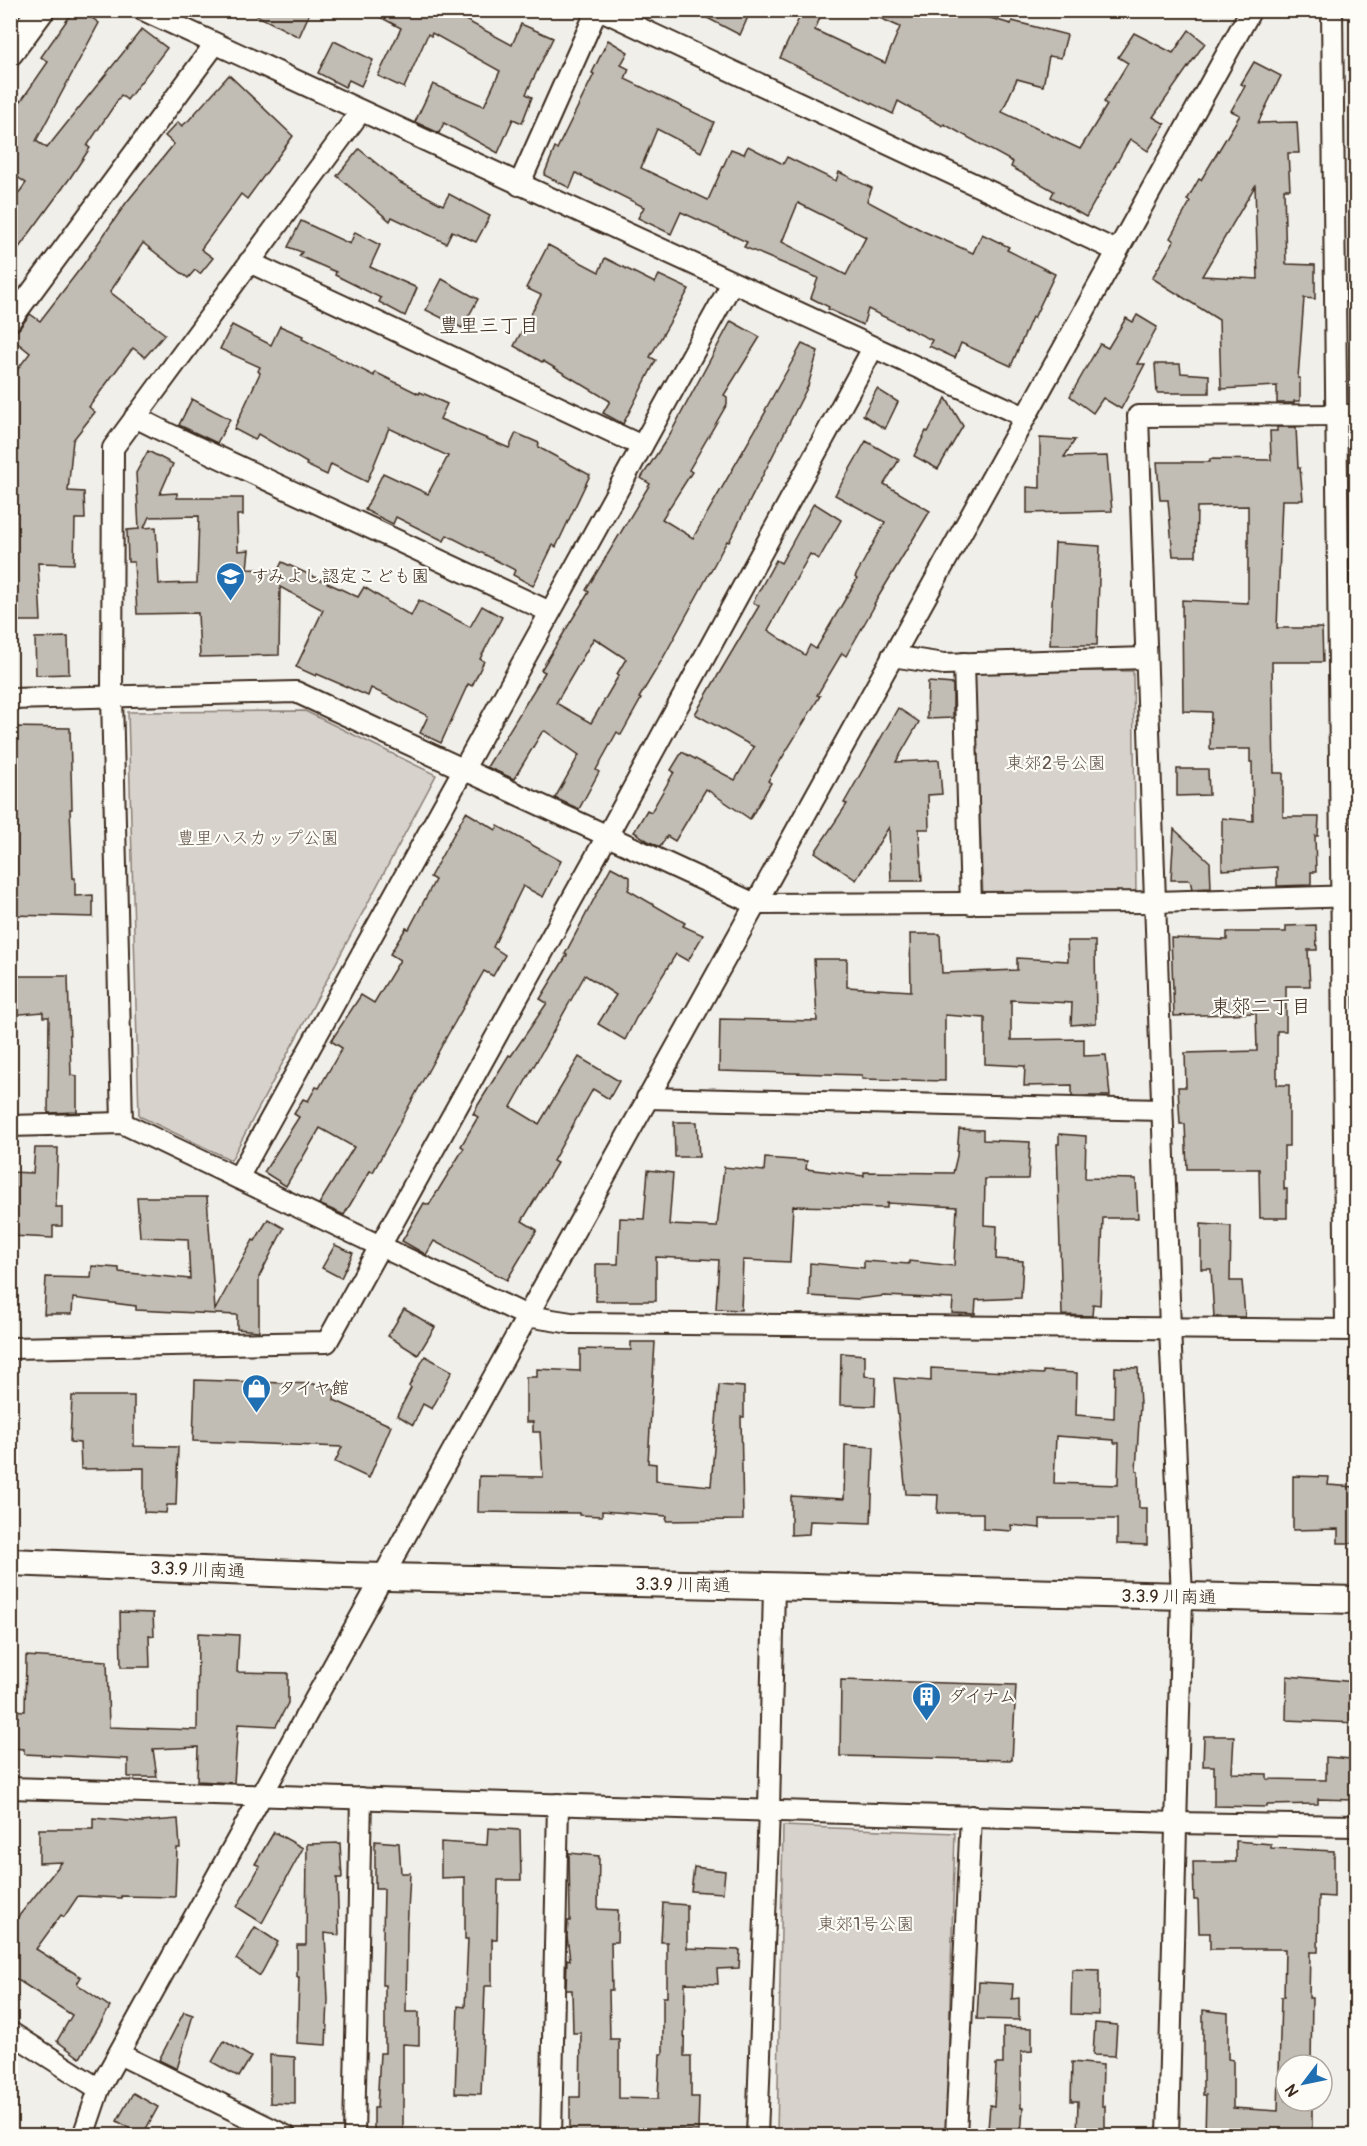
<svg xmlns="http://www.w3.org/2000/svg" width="1367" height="2146" viewBox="0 0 1367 2146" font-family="Pangolin,'Klee One',sans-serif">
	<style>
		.green { fill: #d7d2cc; stroke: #897e75; stroke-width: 1.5 }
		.building { fill: #c1bcb4; stroke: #3b2a1e; stroke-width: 1.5; fill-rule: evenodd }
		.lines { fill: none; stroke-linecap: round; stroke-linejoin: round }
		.minor-casing { stroke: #3b2a1e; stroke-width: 24 }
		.tertiary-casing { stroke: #3b2a1e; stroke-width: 30 }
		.minor { stroke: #fdfcf7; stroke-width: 20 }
		.tertiary { stroke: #fdfcf7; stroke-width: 26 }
		.labels { text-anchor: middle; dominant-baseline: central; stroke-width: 4.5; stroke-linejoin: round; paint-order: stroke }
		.poi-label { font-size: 18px; fill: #3b2a1e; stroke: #fdfcf7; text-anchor: start }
		.park-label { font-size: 18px; fill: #62544a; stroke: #fdfcf7 }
		.street-label { font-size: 18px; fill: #3b2a1e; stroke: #fdfcf7 }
		.neighbourhood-label { font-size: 20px; fill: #3b2a1e; stroke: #fdfcf7 }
	</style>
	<rect width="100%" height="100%" fill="#f1efea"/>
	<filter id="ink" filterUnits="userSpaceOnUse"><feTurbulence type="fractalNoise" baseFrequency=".0167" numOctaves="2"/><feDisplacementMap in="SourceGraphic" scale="12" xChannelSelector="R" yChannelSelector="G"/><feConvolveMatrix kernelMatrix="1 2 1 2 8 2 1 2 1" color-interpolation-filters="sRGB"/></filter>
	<g filter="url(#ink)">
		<g class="green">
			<polygon points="974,671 1133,671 1136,893 983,896"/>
			<polygon points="305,711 436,775 231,1160 139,1116 128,712"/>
			<polygon points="783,1826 955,1833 946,2135 777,2135"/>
		</g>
		<g class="building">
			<polygon points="74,10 81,10 99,23 36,141 47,148 142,29 167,48 127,100 121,95 87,146 90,148 70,178 10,260 10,205 26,183 10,172 10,111 18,99 21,101 48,62 41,57"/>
			<polygon points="246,10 311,10 299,37"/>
			<polygon points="367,10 447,10 512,45 521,24 553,38 526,94 532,97 522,123 513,119 498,153 444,123 439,133 415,122 433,84 484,106 500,71 432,33 431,36 428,34 404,88 378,76 401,28"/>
			<polygon points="692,10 751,10 740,35"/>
			<polygon points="803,10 823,10 815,30 885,63 900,27 862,10 963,10 1011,24 1012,21 1067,35 1061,58 1049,56 1043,86 1017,79 1002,112 1080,149 1107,105 1104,102 1128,63 1118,57 1134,33 1173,53 1189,30 1205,43 1153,117 1165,124 1148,151 1130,139 1086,217 1051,197 1054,191 1011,167 1013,162 944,124 943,126 898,101 893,114 780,58"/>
			<path d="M608,40L628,52L621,65L629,69L625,79L714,122L701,152L657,129L641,168L708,200L731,149L744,154L748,146L783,164L787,157L836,181L839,172L872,188L867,201L923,231L973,253L982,234L1009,247L1007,250L1055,274L1034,318L1032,317L1011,366L961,343L955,358L929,346L932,340L868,309L863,325L828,309L829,307L811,298L818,278L744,247L747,242L681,212L671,234L638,218L644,207L576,173L570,188L544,175L555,148L557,149L594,74L592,73ZM798,203L866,237L846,275L782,242Z"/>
			<polygon points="334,41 373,60 361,86 349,80 345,87 318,73"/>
			<path d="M1254,62L1281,76L1258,123L1297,122L1299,153H1288L1290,189H1284L1286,264L1315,265V299L1304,298L1298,378H1300V401H1294V403H1277V386L1221,389L1219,320L1152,278L1174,241L1170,238L1190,202L1187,200L1199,179L1201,180L1240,115L1231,111L1245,86L1241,84ZM1255,186L1258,279L1202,276Z"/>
			<polygon points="229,75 293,136 247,199 241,194 201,249 213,258 200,274 195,270 188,278 143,243 110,292 165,334 145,357 133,348 89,407 95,412 73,440 68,491 84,492 85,519 75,519 74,564 38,563 41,621 10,621 10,379 30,353 10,337 10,333 19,329 30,314 40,321 83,265 126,203 174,144 165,136 178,122 182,126 189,120"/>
			<polygon points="359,149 399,182 443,205 449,194 490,216 476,242 452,231 446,243 392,217 390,221 337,176"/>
			<polygon points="301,221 350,244 355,232 380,245 370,267 417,288 405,316 379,302 381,298 335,275 336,272 299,256 302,252 288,247"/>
			<polygon points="548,245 599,272 605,258 655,283 659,275 689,289 650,357 656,360 623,424 603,413 610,401 543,361 542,362 514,346 541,295 526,288"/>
			<polygon points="442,279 478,299 462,328 426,310"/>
			<polygon points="1137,315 1157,327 1137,364 1145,364 1121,409 1103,398 1093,413 1070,396 1100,344 1108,348 1126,318 1133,322"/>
			<path d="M731,321L760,337L724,395L727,397V404L689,470L692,472L662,519L693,538L766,411L765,410L802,344L818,351L808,386L729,542L727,541L662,660L639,698L641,699L621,735L617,732L596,770L599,772L579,809L555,798L579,755L545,731L542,732L514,779L487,767L545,672L541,670L589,592L586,590L650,484L641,478L670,434ZM594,638L626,659L617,674L619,675L591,723L556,703Z"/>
			<polygon points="232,325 271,345 280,326 303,336 302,339 374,376 375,372 419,394 420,392 447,404 440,419 509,448 516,433 539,443 538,447 590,475 556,547 553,545 533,586 513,575 515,570 447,535 444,541 396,517 393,524 365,510 383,473 428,494 448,456 389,428 367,482 331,464 327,475 306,465 307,463 258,434 255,440 234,429 260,373 258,371 260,367 220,349"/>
			<polygon points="1155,364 1180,364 1181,373 1209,375 1209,393 1157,393"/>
			<polygon points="877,389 898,402 885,429 863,415"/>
			<polygon points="946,398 963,426 938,469 914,456 926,431 928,432"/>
			<polygon points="192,399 230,419 217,443 179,425"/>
			<polygon points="1277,427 1296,427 1298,468 1300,468 1303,500 1282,500 1277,628 1322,628 1323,662 1272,662 1274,773 1283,773 1283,817 1319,817 1318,836 1315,836 1316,872 1311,872 1311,885 1277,886 1277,867 1222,870 1222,818 1253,821 1252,762 1250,762 1250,749 1210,749 1211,712 1183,711 1182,600 1248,603 1248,506 1197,507 1196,556 1173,556 1168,500 1160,500 1157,462 1210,462 1210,459 1271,460 1270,431 1277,431"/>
			<polygon points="1040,438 1075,440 1064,457 1107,456 1112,511 1027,513 1027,487 1040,488"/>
			<polygon points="866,441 899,460 884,484 930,511 874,604 875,605 846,656 842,653 817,695 820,696 768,781 771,783 750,819 706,789 675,841 667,836 660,847 648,841 634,832 647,810 651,812 674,772 671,770 682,752 735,780 754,747 695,714 759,606 753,602 776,560 781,563 814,503 841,520 819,559 810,554 768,630 805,655 810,645 816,649 857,579 855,577 885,522 835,495"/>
			<path d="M148,451L173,464L160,494L177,493V498H243V515H237L238,551L249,550L247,569L278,570L282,562L358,597L364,587L411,616L419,600L470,627L482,606L502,617L480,659L484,661L472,686L468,684L441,743L420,733L428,716L371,688L368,696L317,674L316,676L296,667L323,610L280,587L279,655L200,657L198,613L137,614L134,562H128L127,530L139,529L136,473ZM199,516L197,583L159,584L156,527L144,528L149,517Z"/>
			<polygon points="1055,543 1100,546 1097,645 1050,645"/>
			<polygon points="68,637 69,674 36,675 35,638"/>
			<polygon points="928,682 953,684 953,718 927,719"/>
			<polygon points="898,708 919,722 896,762 939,760 942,794 928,795 929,829 919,829 922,881 891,881 889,827 856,880 815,852 847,804 844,803"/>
			<polygon points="10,727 70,728 72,809 70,809 73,878 75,878 75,896 93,895 93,917 10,915"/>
			<polygon points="1177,769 1208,769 1209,795 1177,796"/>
			<polygon points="466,812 496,830 498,826 561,861 543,897 523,886 493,947 505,955 493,976 484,971 447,1036 373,1172 370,1171 344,1215 319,1204 354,1147 320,1128 286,1186 264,1172 299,1117 294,1114 303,1099 308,1101 316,1087 319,1088 342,1048 331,1041 361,995 374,1003 400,960 390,954 406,928 409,929 435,880 430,877"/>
			<polygon points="1174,829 1210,862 1211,888 1192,889 1190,880 1171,880"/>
			<polygon points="611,867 630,877 630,885 628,890 685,923 683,926 703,935 688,961 676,954 636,1018 625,1040 598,1024 616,995 585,975 511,1107 539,1124 579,1057 619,1081 609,1099 593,1089 553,1161 557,1163 522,1221 537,1230 507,1280 434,1241 426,1255 423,1253 402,1241 424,1203 429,1205 464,1148 461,1146 478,1117 473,1114 478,1105 509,1055 511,1056 547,1003 540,999 567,955 565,954"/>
			<polygon points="1316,925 1317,950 1308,950 1310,986 1286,986 1286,1031 1277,1031 1277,1085 1289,1085 1289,1146 1284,1146 1284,1189 1287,1189 1287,1218 1260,1218 1259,1169 1187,1169 1185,1124 1180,1124 1178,1087 1186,1087 1185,1053 1257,1051 1256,1013 1174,1016 1171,938 1227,940 1227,932 1286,932 1286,926"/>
			<polygon points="910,934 940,934 942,973 1017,970 1017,958 1068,961 1067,941 1095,941 1096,1023 1071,1025 1072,1003 1011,1000 1011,1040 1084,1039 1084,1056 1106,1055 1110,1096 1072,1096 1072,1085 1024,1086 1025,1066 985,1064 985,1018 945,1015 945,1081 862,1079 862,1075 719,1071 720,1019 817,1021 814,959 847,959 847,987 911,991"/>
			<polygon points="10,976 68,976 71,1075 77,1076 77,1112 48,1113 49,1017 43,1017 43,1012 10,1015"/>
			<polygon points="674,1122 697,1122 699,1157 675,1157"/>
			<polygon points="959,1129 983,1130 983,1140 1030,1142 1028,1179 985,1179 984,1225 997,1226 996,1259 1023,1261 1021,1298 976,1300 975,1314 952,1313 953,1299 884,1296 857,1299 809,1296 810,1263 864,1268 864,1261 909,1264 909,1261 954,1266 957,1207 887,1203 887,1208 793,1206 790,1262 743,1260 741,1310 716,1309 719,1260 656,1257 656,1301 596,1301 596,1264 618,1264 620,1218 644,1219 648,1170 673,1173 669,1225 717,1227 724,1167 764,1171 765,1158 807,1161 806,1169 864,1176 864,1172 953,1173 957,1156"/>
			<polygon points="1059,1134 1086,1136 1085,1178 1136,1179 1138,1218 1103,1218 1100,1305 1093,1304 1092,1316 1062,1315 1057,1144 1059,1144"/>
			<polygon points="35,1148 58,1148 56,1207 62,1207 62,1226 53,1226 53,1238 10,1236 10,1172 33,1173"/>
			<polygon points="137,1197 207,1197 215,1310 253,1240 255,1241 268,1219 284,1228 259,1277 259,1331 237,1329 237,1315 136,1310 136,1306 73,1298 72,1314 44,1314 46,1277 91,1278 92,1266 119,1268 119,1272 190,1279 188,1239 140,1237"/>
			<polygon points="1201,1224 1231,1226 1230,1281 1242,1281 1245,1317 1214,1317 1211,1269 1201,1269"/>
			<polygon points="335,1245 353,1253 341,1278 322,1268"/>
			<polygon points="404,1309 435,1327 418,1355 388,1336"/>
			<polygon points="631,1342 655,1342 648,1463 656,1464 656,1481 711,1486 719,1385 744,1387 744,1417 741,1417 743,1520 666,1521 667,1516 602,1511 602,1516 579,1515 579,1513 478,1512 479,1476 543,1477 540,1432 533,1432 533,1422 526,1422 526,1377 537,1377 537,1369 580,1371 580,1349 631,1350"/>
			<polygon points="841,1353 865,1355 865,1376 876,1377 875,1406 840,1405"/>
			<polygon points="425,1356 452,1371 432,1409 423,1404 413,1425 397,1415 411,1388 409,1386"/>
			<path d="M1115,1367L1138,1368L1140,1405L1136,1470L1138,1471L1139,1508H1147V1545L1117,1544V1519H1040V1528L1011,1525L1012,1531L983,1529V1513H937L938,1495L906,1494L894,1378L931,1381V1368L1043,1374V1371L1077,1373L1076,1415L1114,1418ZM1056,1436L1114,1440V1443H1119L1118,1485L1054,1483Z"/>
			<polygon points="195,1380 315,1384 316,1388 335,1389 334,1400 391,1426 369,1478 335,1462 342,1447 193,1441"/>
			<polygon points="72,1396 134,1396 134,1446 178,1447 176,1505 167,1505 166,1513 144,1512 144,1468 81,1469 80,1443 70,1442"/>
			<polygon points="845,1445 874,1447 871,1523 810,1521 809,1534 791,1535 791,1496 844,1499"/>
			<polygon points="1293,1476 1329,1477 1328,1485 1356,1487 1356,1543 1338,1543 1338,1529 1293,1530"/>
			<polygon points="120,1612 153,1613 154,1636 149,1635 150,1667 121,1667"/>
			<polygon points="198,1633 239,1635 237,1672 288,1673 288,1703 276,1726 238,1724 234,1783 197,1781 198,1747 153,1749 157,1777 128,1777 128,1759 24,1754 24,1749 10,1748 10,1710 25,1711 26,1656 107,1661 109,1727 197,1730"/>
			<polygon points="1287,1676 1356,1682 1356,1723 1286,1720"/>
			<polygon points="841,1680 1016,1685 1012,1760 840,1756"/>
			<polygon points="1204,1736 1234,1736 1232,1773 1267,1774 1267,1779 1326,1780 1326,1757 1352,1759 1353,1800 1318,1799 1318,1804 1267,1805 1267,1807 1214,1806 1214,1766 1203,1766"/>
			<polygon points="93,1818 141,1822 178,1819 180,1848 177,1848 175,1897 121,1896 121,1898 78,1896 64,1917 61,1915 36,1949 81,1977 77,1984 110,2007 80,2058 57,2041 72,2015 10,1975 10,1927 62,1862 39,1863 39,1829 93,1829"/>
			<polygon points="488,1828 520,1830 521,1880 498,1880 497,1939 492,1939 492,1986 485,1986 481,2094 455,2093 458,2006 465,2007 468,1939 465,1939 465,1877 441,1878 441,1842 487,1845"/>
			<polygon points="274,1832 303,1848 262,1923 237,1907 260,1866 255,1864"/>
			<polygon points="375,1841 399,1843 401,1873 410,1873 407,1931 406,2012 419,2012 419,2045 403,2044 403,2136 374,2136 374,2108 377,2108 380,2053 385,2053 385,1985 382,1985 384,1889 375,1889"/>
			<polygon points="1236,1841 1271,1844 1271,1848 1334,1851 1334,1897 1319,1896 1318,1952 1310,1952 1309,1998 1312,1998 1311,2065 1286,2065 1286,2101 1312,2101 1312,2136 1205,2136 1206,2095 1203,2095 1203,2010 1228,2013 1228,2059 1233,2060 1233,2108 1278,2111 1281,1997 1284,1997 1285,1949 1210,1949 1210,1933 1199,1933 1198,1900 1194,1900 1193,1862 1236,1862"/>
			<polygon points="340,1843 342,1878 337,1878 339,1935 325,1933 328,2000 326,2045 297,2043 299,1977 297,1977 297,1945 306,1945 307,1844"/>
			<polygon points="569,1853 599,1856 598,1909 618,1910 617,1942 611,1942 612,1990 609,1990 610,2039 619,2039 619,2098 658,2099 660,2054 663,2054 663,1997 667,1997 667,1942 661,1942 663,1903 687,1905 687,1948 740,1950 739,1968 717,1969 718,1984 685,1983 684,2056 691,2056 691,2097 699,2097 698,2131 667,2129 667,2136 570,2136 570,2097 580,2097 581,2033 573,2033 572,1990 566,1990 567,1959 570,1960 567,1936 568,1921 570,1921"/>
			<polygon points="694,1867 725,1871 723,1893 691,1891"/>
			<polygon points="255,1927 278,1942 260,1976 236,1959"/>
			<polygon points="1072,1969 1099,1970 1099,2015 1071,2014"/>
			<polygon points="979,1982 1013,1984 1012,1999 1019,1998 1019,2020 977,2019"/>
			<polygon points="184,2012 193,2015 177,2069 159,2060"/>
			<polygon points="1095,2023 1117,2025 1115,2056 1093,2055"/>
			<polygon points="1003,2027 1032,2028 1032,2051 1021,2052 1021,2108 1023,2108 1021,2136 1004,2136 1003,2130 988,2129 990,2105 994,2106 996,2064 1003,2064"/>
			<polygon points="224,2041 251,2057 239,2077 212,2062"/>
			<polygon points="270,2055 295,2057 295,2104 270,2103"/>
			<polygon points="1072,2062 1103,2065 1102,2106 1105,2106 1105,2136 1077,2136 1078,2101 1071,2101"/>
			<polygon points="133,2093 158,2107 142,2136 117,2121"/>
		</g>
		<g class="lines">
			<defs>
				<g id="minor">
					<polyline points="143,10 1025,417"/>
					<polyline points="601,10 1117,251"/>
					<polyline points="1332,10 1346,1329"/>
					<polyline points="519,185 597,10"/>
					<polyline points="249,262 642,446"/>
					<polyline points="10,321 215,44"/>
					<polyline points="135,417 167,433 550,612"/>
					<polyline points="892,656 944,664 1146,658"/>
					<polyline points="964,663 971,904"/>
					<polyline points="10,699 296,692 755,904 1155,902 1356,896"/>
					<polyline points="647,1098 1162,1110"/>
					<polyline points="122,1123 112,696 113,448 361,111"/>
					<polyline points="10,1126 122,1123 527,1316 571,1323 1356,1330"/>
					<polyline points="238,1178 732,283"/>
					<polyline points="10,1348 327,1342 607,836 873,348"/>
					<polyline points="10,1788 1176,1823 1356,1826"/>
					<polyline points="10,2032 99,2089"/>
					<polyline points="119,2054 286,2136"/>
					<polyline points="83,2136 99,2089 1251,10"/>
					<polyline points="354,2136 361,1798"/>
					<polyline points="551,2136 558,1804"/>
					<polyline points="757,2136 769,1810 774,1587"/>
					<polyline points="956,2136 971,1816"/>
					<polyline points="1168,2136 1182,1597 1170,1328 1138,416 1356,415"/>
				</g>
				<g id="tertiary">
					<polyline points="10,52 41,10"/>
					<polyline points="10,1562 344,1576 1356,1600"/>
				</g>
			</defs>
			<use href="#minor" class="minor-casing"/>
			<use href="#tertiary" class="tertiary-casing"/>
			<use href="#minor" class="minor"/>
			<use href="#tertiary" class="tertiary"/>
		</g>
	</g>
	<defs>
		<symbol id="school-pin" viewBox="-11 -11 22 30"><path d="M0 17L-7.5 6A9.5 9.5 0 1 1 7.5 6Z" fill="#1f6fb2" stroke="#fdfcf7"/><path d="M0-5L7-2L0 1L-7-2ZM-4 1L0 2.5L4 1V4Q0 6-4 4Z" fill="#fff"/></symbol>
		<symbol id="shop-pin" viewBox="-11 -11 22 30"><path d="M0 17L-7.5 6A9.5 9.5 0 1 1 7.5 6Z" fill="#1f6fb2" stroke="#fdfcf7"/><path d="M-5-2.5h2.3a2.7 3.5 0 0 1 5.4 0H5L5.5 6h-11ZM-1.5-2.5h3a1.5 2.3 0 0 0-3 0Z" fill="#fff"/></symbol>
		<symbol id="building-pin" viewBox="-11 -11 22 30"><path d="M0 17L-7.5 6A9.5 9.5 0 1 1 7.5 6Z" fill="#1f6fb2" stroke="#fdfcf7"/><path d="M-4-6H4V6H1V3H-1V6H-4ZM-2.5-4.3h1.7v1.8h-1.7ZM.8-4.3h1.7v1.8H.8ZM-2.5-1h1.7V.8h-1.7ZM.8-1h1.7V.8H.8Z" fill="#fff"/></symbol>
	</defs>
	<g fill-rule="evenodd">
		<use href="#school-pin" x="214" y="560" width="33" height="45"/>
		<use href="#shop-pin" x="240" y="1372" width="33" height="45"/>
		<use href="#building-pin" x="910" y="1680" width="33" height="45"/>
	</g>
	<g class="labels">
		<g class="poi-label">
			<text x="251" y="576">すみよし認定こども園</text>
			<text x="278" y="1388">タイヤ館</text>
			<text x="948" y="1696">ダイナム</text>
		</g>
		<g class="park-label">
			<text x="1056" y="763">東郊2号公園</text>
			<text x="258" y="838">豊里ハスカップ公園</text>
			<text x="866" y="1924">東郊1号公園</text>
		</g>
		<g class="street-label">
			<text transform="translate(198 1570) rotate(2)">3.3.9 川南通</text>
			<text transform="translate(683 1585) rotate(1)">3.3.9 川南通</text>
			<text transform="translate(1169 1597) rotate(1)">3.3.9 川南通</text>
		</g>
		<g class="neighbourhood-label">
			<text x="489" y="325">豊里三丁目</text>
			<text x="1261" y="1006">東郊二丁目</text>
		</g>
	</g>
	<rect width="1367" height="2146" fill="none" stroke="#fdfcf7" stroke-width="36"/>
	<rect x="18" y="18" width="1331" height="2110" fill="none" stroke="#3b2a1e" stroke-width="2" filter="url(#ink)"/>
	<g transform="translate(1304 2083) rotate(238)"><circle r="28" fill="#fdfcf7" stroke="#afa8a0" stroke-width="1.5"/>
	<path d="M0-4.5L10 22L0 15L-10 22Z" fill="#1f6fb2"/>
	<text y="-9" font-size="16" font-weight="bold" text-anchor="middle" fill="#3b2a1e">N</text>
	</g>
</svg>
